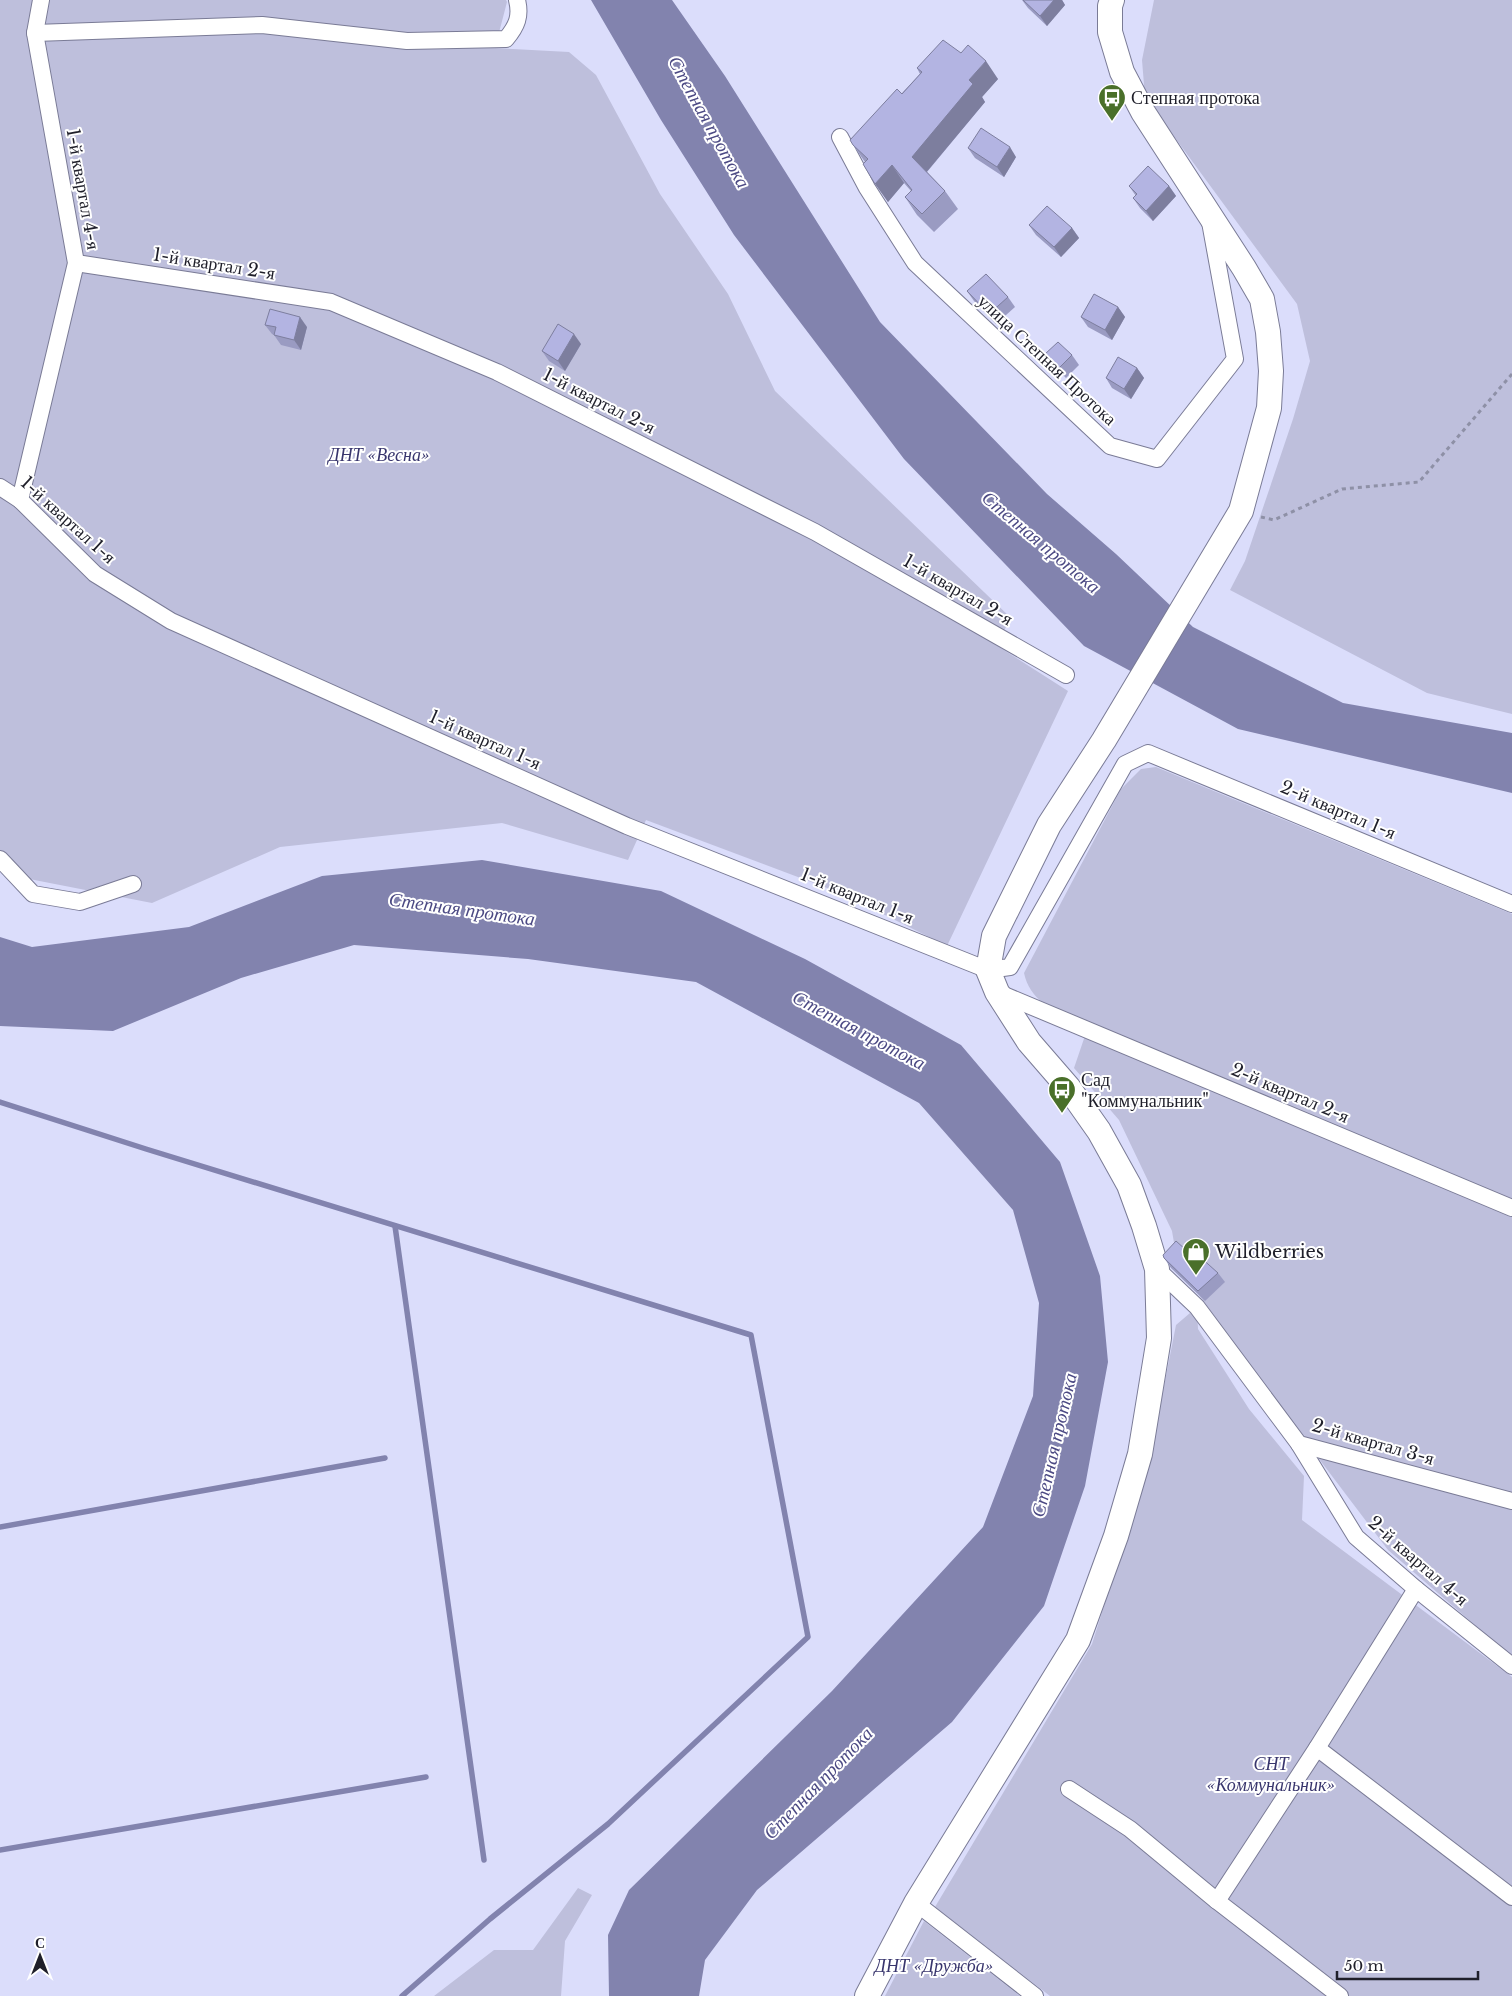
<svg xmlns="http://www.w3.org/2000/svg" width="1512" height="1996" viewBox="0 0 1512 1996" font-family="'Libre Baskerville',serif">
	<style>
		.green { fill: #bebfdc }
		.water { fill: #8283ae }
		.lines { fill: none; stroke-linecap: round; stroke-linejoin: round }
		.stream { stroke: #8283ae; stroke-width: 5.5 }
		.street-casing { stroke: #7a7b96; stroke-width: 18 }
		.secondary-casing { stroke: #7a7b96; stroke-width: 26 }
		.path { stroke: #8e90a6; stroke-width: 3; stroke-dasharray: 4 4; stroke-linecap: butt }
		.street { stroke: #fff; stroke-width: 16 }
		.secondary { stroke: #fff; stroke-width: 24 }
		.wall { fill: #9a9bc2 }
		.shaded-wall { fill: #7d7e9e }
		.building { fill: #b3b4e2; stroke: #7d7e9e }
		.labels { text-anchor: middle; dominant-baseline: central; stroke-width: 4; stroke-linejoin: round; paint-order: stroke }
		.poi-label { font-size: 18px; fill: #1f1f2a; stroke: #fff; text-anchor: start }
		.street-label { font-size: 18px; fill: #1f1f2a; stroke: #fff }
		.park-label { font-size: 18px; font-style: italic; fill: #38356d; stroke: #fff }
		.water-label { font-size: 19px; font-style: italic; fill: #4c4a84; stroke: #fff }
	</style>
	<rect width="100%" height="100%" fill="#dbddfb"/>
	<g class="green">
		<polygon points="0,0 506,0 507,2 495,48 569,52 596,75 660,194 728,294 775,391 1011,618 996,645 1068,691 947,946 843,894 646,820 628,860 502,823 280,847 152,903 14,876 0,858"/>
		<polygon points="1154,0 1512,0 1512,714 1427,693 1230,590 1245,561 1293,419 1310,361 1297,304 1145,97 1142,60"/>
		<path d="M1156,767L1512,914V1657L1388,1550L1310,1447L1178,1266L1172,1231L1119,1120L1074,1068L1089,1024C1062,1013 1031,1006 1024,973L1121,789L1141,769Z"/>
		<polygon points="1197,1307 1198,1329 1249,1409 1304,1476 1302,1520 1512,1677 1512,1996 1050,1996 935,1907 1092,1644 1148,1467 1176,1325"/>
		<polygon points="578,1888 592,1895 565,1941 561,1996 434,1996 494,1950 533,1950"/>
		<polygon points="924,1921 1020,1996 885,1996"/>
	</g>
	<g class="water">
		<polygon points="591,0 672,0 725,76 880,322 1047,494 1116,554 1193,627 1343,703 1512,733 1512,793 1238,729 1084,646 904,459 734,235 661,120"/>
		<polygon points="482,860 661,891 805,959 961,1045 1060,1162 1100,1276 1108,1362 1085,1486 1044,1606 952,1722 757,1890 705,1960 699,1996 609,1996 608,1935 629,1890 832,1691 983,1527 1033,1396 1039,1303 1013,1210 919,1103 696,982 528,959 354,945 241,978 113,1031 0,1026 0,937 32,947 189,927 322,876"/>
	</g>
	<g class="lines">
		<g class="stream">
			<polyline points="0,1102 146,1149 751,1335 808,1637 608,1824 490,1919 402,1996"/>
			<polyline points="395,1226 484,1860"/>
			<polyline points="0,1527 385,1458"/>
			<polyline points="0,1850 426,1777"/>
		</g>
		<defs>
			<g id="street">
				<path d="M35,33L262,25L407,41L506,39C517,26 521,16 517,0"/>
				<polyline points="840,137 867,188 915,263 1110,446 1157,459 1235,359 1210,222"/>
				<polyline points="76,263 331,302 497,372 815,532 1066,675"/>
				<polyline points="0,487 20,500 95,574 171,621 627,826 988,970 1010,967 1125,764 1148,753 1512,904"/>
				<polyline points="20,500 76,263 35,33 41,0"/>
				<polyline points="0,859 33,894 80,902 133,884"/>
				<polyline points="997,992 1512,1208"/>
				<polyline points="1157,1269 1197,1307 1299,1444 1512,1501"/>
				<polyline points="1299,1444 1356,1537 1416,1589 1512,1666"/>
				<polyline points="1317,1748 1512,1897"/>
				<polyline points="1069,1789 1130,1829 1217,1901 1340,1996"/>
				<polyline points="1217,1901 1317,1748 1416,1589"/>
				<polyline points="916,1903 1035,1996"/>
			</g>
			<polyline id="secondary" points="867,1996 916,1903 1078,1640 1116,1536 1140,1454 1159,1338 1157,1269 1144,1226 1129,1185 1099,1131 1068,1087 1029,1042 997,992 988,970 994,936 1049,825 1104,740 1241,511 1269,408 1271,371 1268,332 1262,299 1244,268 1143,112 1122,72 1110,32 1110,6 1112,0"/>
		</defs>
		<use href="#street" class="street-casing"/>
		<use href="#secondary" class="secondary-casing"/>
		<polyline class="path" points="1261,517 1274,520 1342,489 1419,482 1512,374"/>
		<use href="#street" class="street"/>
		<use href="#secondary" class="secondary"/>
	</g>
	<g class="wall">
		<polygon points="1022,0 1062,0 1065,5 1047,26 1028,8"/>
		<polygon points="961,53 998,79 982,97 985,102 927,172 945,191 958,209 934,232 917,215 905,197 911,191 904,183 888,202 865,162 853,145 920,74 917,68"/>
		<polygon points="968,148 1016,157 1004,177 975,158"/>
		<polygon points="1129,186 1169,186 1176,196 1153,221 1140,208 1133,198 1136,196"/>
		<polygon points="1029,225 1072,228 1079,238 1061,257 1036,235"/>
		<polygon points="967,291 1008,297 1015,307 996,324 974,301"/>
		<polygon points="1118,307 1125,317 1112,340 1088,327 1081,317"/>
		<polygon points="265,325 307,327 301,350 281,345 274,335 272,334"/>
		<polygon points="581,344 565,371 549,361 542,351"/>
		<polygon points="1045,354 1072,355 1079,365 1066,378 1052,364"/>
		<polygon points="1137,368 1144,378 1131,399 1112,388 1106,378"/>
		<polygon points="1164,1258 1196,1259 1218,1273 1225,1282 1205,1301 1171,1268"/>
	</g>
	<g class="shaded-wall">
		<polygon points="1054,0 1062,0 1065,5 1047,26 1040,16"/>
		<polygon points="986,61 998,79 982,97 985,102 924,175 912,157 969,80"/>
		<polygon points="1010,147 1016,157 1004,177 997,167"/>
		<polygon points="892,165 904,183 888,202 875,184"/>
		<polygon points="1169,186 1176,196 1153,221 1146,211"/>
		<polygon points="1072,228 1079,238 1061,257 1054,247"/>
		<polygon points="1118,307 1125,317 1112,340 1105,330"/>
		<polygon points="300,317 307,327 301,350 294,340"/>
		<polygon points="574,334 581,344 565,371 558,361"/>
		<polygon points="1137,368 1144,378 1131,399 1124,389"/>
	</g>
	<g class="building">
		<polygon points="1023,0 1054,0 1040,16"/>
		<polygon points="943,40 961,53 968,45 986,61 969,80 973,84 912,157 945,191 922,214 905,197 912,190 892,165 875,184 863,164 868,159 853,145 850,140 897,89 902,94 922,72 917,68"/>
		<polygon points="981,128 1010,147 997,167 968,148"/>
		<polygon points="1148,166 1169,186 1146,211 1133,198 1137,194 1129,186"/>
		<polygon points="1047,206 1072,228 1054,247 1029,225"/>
		<polygon points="986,274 1008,297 989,314 967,291"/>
		<polygon points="1094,294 1118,307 1105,330 1081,317"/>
		<polygon points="270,309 300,317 294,340 274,335 276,327 265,325"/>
		<polygon points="558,324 574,334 558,361 542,351"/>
		<polygon points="1058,342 1072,355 1059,368 1045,354"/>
		<polygon points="1118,357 1137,368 1124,389 1106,378"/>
		<polygon points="1176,1241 1196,1259 1199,1256 1218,1273 1198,1291 1164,1258 1163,1255"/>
	</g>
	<defs>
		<symbol id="bus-pin" viewBox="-11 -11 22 30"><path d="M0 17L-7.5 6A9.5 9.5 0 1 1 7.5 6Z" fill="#4a702a" stroke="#fff"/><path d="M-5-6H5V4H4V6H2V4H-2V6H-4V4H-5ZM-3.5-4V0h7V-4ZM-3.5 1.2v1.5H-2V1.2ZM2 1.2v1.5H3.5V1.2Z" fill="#fff"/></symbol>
		<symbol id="shop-pin" viewBox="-11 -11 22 30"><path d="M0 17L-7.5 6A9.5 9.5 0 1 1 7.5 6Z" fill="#4a702a" stroke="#fff"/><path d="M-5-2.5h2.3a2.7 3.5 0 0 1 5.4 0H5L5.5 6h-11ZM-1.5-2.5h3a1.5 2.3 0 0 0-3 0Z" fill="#fff"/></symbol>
	</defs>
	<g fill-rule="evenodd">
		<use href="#bus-pin" x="1096" y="82" width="32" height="43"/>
		<use href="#bus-pin" x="1046" y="1074" width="32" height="43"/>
		<use href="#shop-pin" x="1180" y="1236" width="32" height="43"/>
	</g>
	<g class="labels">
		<g class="poi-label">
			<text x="1131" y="98">Степная протока</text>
			<text x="1081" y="1080">Сад<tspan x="1081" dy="21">"Коммунальник"</tspan></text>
			<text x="1215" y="1252">Wildberries</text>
		</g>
		<g class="street-label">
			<text transform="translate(83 189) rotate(80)">1-й квартал 4-я</text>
			<text transform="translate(214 264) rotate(9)">1-й квартал 2-я</text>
			<text transform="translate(1047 360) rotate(43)">улица Степная Протока</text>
			<text transform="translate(599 401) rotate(27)">1-й квартал 2-я</text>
			<text transform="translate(68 520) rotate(42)">1-й квартал 1-я</text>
			<text transform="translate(958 590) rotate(30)">1-й квартал 2-я</text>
			<text transform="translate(485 740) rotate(24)">1-й квартал 1-я</text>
			<text transform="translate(1338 810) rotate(23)">2-й квартал 1-я</text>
			<text transform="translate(857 896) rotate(22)">1-й квартал 1-я</text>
			<text transform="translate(1290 1093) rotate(23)">2-й квартал 2-я</text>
			<text transform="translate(1373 1442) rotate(16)">2-й квартал 3-я</text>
			<text transform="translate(1418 1561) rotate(41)">2-й квартал 4-я</text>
		</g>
		<g class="park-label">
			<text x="379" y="455">ДНТ «Весна»</text>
			<text x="1271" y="1764">СНТ<tspan x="1271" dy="21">«Коммунальник»</tspan></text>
			<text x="934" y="1966">ДНТ «Дружба»</text>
		</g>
		<g class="water-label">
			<text transform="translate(709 122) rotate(61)">Степная протока</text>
			<text transform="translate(1041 542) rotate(40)">Степная протока</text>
			<text transform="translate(462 909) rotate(8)">Степная протока</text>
			<text transform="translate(859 1030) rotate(28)">Степная протока</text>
			<text transform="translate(1054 1445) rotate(-77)">Степная протока</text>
			<text transform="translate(818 1783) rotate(-46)">Степная протока</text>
		</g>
	</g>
	<g transform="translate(40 1956)" stroke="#ffffff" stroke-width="4" paint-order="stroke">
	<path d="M0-4L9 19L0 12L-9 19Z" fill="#1f1f2a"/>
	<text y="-8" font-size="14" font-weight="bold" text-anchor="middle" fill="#1f1f2a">С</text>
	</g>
	<path d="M1337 1971v8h141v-8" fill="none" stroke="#1f1f2a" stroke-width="2.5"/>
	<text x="1344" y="1971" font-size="15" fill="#1f1f2a" stroke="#ffffff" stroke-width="4" paint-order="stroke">50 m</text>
</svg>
